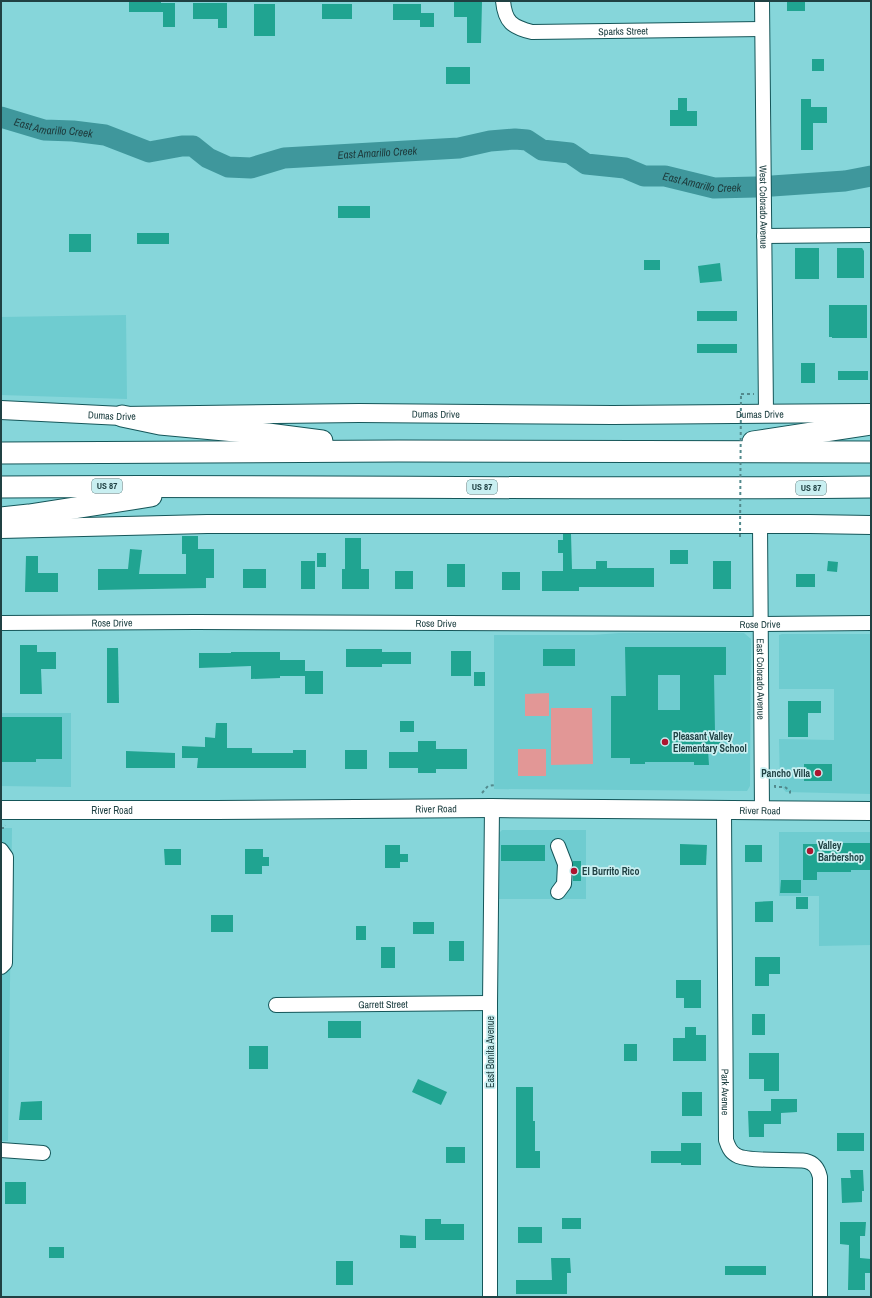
<svg xmlns="http://www.w3.org/2000/svg" width="872" height="1298" viewBox="0 0 872 1298" font-family="'Archivo Narrow',sans-serif">
	<style>
		.built { fill: #6fccd0 }
		.green { fill: #e29796 }
		.lines { fill: none; stroke-linecap: round; stroke-linejoin: round }
		.river { stroke: #3f979c; stroke-width: 21 }
		.building { fill: #20a491; fill-rule: evenodd }
		.minor-casing { stroke: #155659; stroke-width: 16 }
		.major-casing { stroke: #155659; stroke-width: 20 }
		.highway-casing { stroke: #155659; stroke-width: 23 }
		.path { stroke: #528a8d; stroke-width: 2; stroke-dasharray: 3 3; stroke-linecap: butt }
		.minor { stroke: #fff; stroke-width: 14 }
		.major { stroke: #fff; stroke-width: 18 }
		.highway { stroke: #fff; stroke-width: 21 }
		.path-bridge { stroke: #528a8d; stroke-width: 2; stroke-dasharray: 3 3; stroke-linecap: butt }
		.poi-dot { fill: #ac1630; stroke: #c9eff1; stroke-width: 1.5 }
		.labels { text-anchor: middle; dominant-baseline: central; stroke-width: 3.5; stroke-linejoin: round; paint-order: stroke }
		.shield { fill: #c9eff1; stroke: #537577; stroke-width: 1 }
		.shield-label { font-size: 9px; font-weight: bold; fill: #204143 }
		.street-label { font-size: 10px; fill: #204143; stroke: #c9eff1 }
		.poi-label { font-size: 10px; font-weight: bold; fill: #204143; stroke: #c9eff1; text-anchor: start }
		.water-label { font-size: 11px; font-style: italic; fill: #1d393a; stroke: #c9eff1 }
	</style>
	<rect width="100%" height="100%" fill="#86d6da"/>
	<g class="built">
		<polygon points="126,315 127,399 1,395 1,317"/>
		<polygon points="619,633 744,633 751,639 750,786 747,791 494,789 494,635 593,635"/>
		<polygon points="782,634 871,634 871,794 786,792 780,785 779,739 834,740 834,689 779,689 779,635"/>
		<polygon points="1,713 71,713 71,787 1,786"/>
		<polygon points="1,828 12,828 8,1141 1,1141"/>
		<polygon points="502,830 586,830 586,899 498,899 499,833"/>
		<polygon points="779,832 871,832 871,945 819,946 819,896 779,896"/>
	</g>
	<g class="green">
		<polygon points="549,693 549,716 525,716 525,694"/>
		<polygon points="551,708 592,708 593,764 551,765"/>
		<rect x="518" y="749" width="28" height="27"/>
	</g>
	<g class="lines">
		<g class="river">
			<path id="s1" d="M1,117L44,130L73,131L105,135L149,152L182,146H193L208,158L228,167L251,168L284,158L459,148L490,141L515,139L527,140L542,150L570,153L586,164L625,168L644,176H665L714,188L756,187"/>
			<polyline points="772,186 845,181 871,176"/>
		</g>
	</g>
	<g class="building">
		<polygon points="129,1 161,1 161,3 175,3 175,27 163,27 163,12 129,12"/>
		<rect x="787" y="1" width="18" height="10"/>
		<polygon points="454,2 482,2 481,43 467,43 467,17 454,17"/>
		<polygon points="193,3 227,3 227,28 218,28 218,19 193,19"/>
		<rect x="254" y="4" width="21" height="32"/>
		<rect x="322" y="4" width="30" height="15"/>
		<polygon points="393,4 421,4 421,13 434,13 434,27 420,27 420,20 393,20"/>
		<rect x="812" y="59" width="12" height="12"/>
		<rect x="446" y="67" width="24" height="17"/>
		<polygon points="678,98 687,98 687,111 697,111 697,126 670,126 670,110 678,110"/>
		<polygon points="801,99 811,99 811,107 827,107 827,123 813,123 813,150 801,150"/>
		<rect x="338" y="206" width="32" height="12"/>
		<rect x="137" y="233" width="32" height="11"/>
		<rect x="69" y="234" width="22" height="18"/>
		<rect x="795" y="248" width="24" height="31"/>
		<polygon points="837,248 862,248 864,251 864,278 837,278"/>
		<rect x="644" y="260" width="16" height="10"/>
		<polygon points="720,263 722,281 700,283 698,266"/>
		<polygon points="829,305 867,305 867,338 832,338 832,337 829,337"/>
		<rect x="697" y="311" width="40" height="10"/>
		<rect x="697" y="344" width="40" height="9"/>
		<rect x="801" y="363" width="14" height="20"/>
		<rect x="838" y="371" width="30" height="9"/>
		<polygon points="563,534 571,534 572,569 596,569 596,561 607,561 607,568 654,568 654,587 579,587 579,591 542,591 542,571 563,571 563,553 558,553 558,540 563,540"/>
		<polygon points="182,536 198,536 198,549 214,549 214,578 206,578 206,588 98,590 98,569 128,569 130,549 142,550 139,574 186,574 186,554 182,554"/>
		<polygon points="345,538 361,538 361,569 369,569 369,589 342,589 342,569 345,569"/>
		<rect x="670" y="550" width="18" height="14"/>
		<rect x="317" y="553" width="9" height="14"/>
		<polygon points="26,556 38,556 38,573 58,573 58,592 25,592"/>
		<rect x="301" y="561" width="14" height="28"/>
		<rect x="713" y="561" width="18" height="28"/>
		<polygon points="828,561 838,562 837,572 827,571"/>
		<rect x="447" y="564" width="18" height="23"/>
		<rect x="243" y="569" width="23" height="19"/>
		<rect x="395" y="571" width="18" height="18"/>
		<rect x="502" y="572" width="18" height="18"/>
		<rect x="796" y="574" width="19" height="13"/>
		<polygon points="20,645 37,645 37,652 56,652 56,669 41,669 42,694 20,694"/>
		<path d="M625,647H726V675H714L715,732H720V749L708,750L709,765H694V762H645V764H630V758H611V696H626ZM658,675H680V710H658Z"/>
		<polygon points="107,648 118,648 119,703 107,703"/>
		<polygon points="346,649 382,649 382,652 411,652 411,664 382,664 382,667 346,667"/>
		<rect x="543" y="649" width="32" height="17"/>
		<rect x="451" y="651" width="20" height="25"/>
		<polygon points="231,652 280,652 280,660 305,660 305,671 323,671 323,694 305,694 305,676 280,676 280,678 251,679 251,666 199,668 199,653 231,653"/>
		<rect x="474" y="672" width="11" height="14"/>
		<polygon points="788,701 821,701 821,713 808,713 808,737 788,737"/>
		<polygon points="1,717 62,717 62,759 36,759 36,762 1,762"/>
		<rect x="400" y="721" width="14" height="11"/>
		<polygon points="216,723 227,723 227,748 252,748 252,753 293,753 293,750 306,750 306,768 197,768 198,758 182,758 182,746 205,747 205,737 215,738"/>
		<polygon points="418,741 436,741 436,749 467,749 467,769 436,769 436,773 418,773 418,768 389,768 389,752 418,752"/>
		<rect x="345" y="750" width="22" height="19"/>
		<polygon points="126,751 175,753 175,768 126,768"/>
		<rect x="804" y="764" width="28" height="17"/>
		<polygon points="820,843 871,843 871,870 851,870 851,872 817,872 817,880 803,880 803,844 820,844"/>
		<polygon points="680,844 707,845 706,865 680,865"/>
		<polygon points="385,845 400,845 400,854 408,854 408,862 400,862 400,868 385,868"/>
		<rect x="501" y="845" width="44" height="16"/>
		<rect x="745" y="845" width="17" height="17"/>
		<polygon points="164,849 181,849 181,865 165,865"/>
		<polygon points="245,849 263,849 263,857 269,857 269,866 262,866 262,874 245,874"/>
		<rect x="573" y="861" width="8" height="20"/>
		<polygon points="781,880 801,880 801,893 780,893"/>
		<rect x="796" y="897" width="12" height="12"/>
		<polygon points="773,901 773,922 755,922 755,902"/>
		<rect x="211" y="915" width="22" height="17"/>
		<rect x="413" y="922" width="21" height="12"/>
		<rect x="356" y="926" width="10" height="14"/>
		<rect x="449" y="941" width="15" height="20"/>
		<rect x="381" y="947" width="14" height="21"/>
		<polygon points="755,957 780,957 780,974 769,974 769,986 755,986"/>
		<polygon points="676,980 701,980 701,1008 684,1008 684,998 676,998"/>
		<rect x="752" y="1014" width="13" height="21"/>
		<rect x="328" y="1021" width="33" height="17"/>
		<polygon points="685,1027 696,1027 696,1035 706,1035 706,1061 673,1061 673,1038 685,1038"/>
		<rect x="624" y="1044" width="13" height="17"/>
		<rect x="249" y="1046" width="19" height="23"/>
		<polygon points="749,1053 779,1053 779,1091 764,1091 764,1079 749,1079"/>
		<polygon points="418,1079 447,1092 441,1105 412,1092"/>
		<polygon points="516,1087 533,1087 533,1121 535,1121 535,1151 540,1151 540,1168 516,1168"/>
		<rect x="682" y="1092" width="20" height="24"/>
		<polygon points="771,1099 797,1099 797,1112 781,1113 781,1124 764,1124 764,1137 749,1137 748,1111 771,1111"/>
		<polygon points="42,1101 42,1120 19,1120 21,1102"/>
		<rect x="837" y="1133" width="27" height="18"/>
		<polygon points="681,1143 701,1143 701,1165 681,1165 681,1163 651,1163 651,1151 681,1151"/>
		<rect x="446" y="1147" width="19" height="16"/>
		<polygon points="850,1170 863,1170 864,1191 862,1191 862,1202 842,1203 841,1178 851,1178"/>
		<rect x="5" y="1182" width="21" height="22"/>
		<rect x="562" y="1218" width="19" height="11"/>
		<polygon points="425,1219 441,1219 441,1224 464,1224 464,1240 425,1240"/>
		<polygon points="840,1222 866,1222 865,1236 860,1236 860,1258 871,1259 871,1273 865,1273 865,1290 848,1290 849,1245 840,1244"/>
		<rect x="518" y="1227" width="24" height="16"/>
		<polygon points="400,1235 416,1236 416,1248 400,1248"/>
		<rect x="49" y="1247" width="15" height="11"/>
		<polygon points="551,1258 570,1258 571,1273 567,1273 567,1294 516,1294 516,1280 552,1280"/>
		<rect x="336" y="1261" width="17" height="24"/>
		<rect x="725" y="1266" width="41" height="9"/>
	</g>
	<g class="lines">
		<defs>
			<g id="minor">
				<path id="s2" d="M503,1C505,22 512,27 532,32L762,29"/>
				<path id="s3" d="M762,1L766,413"/>
				<polyline points="764,236 871,235"/>
				<path id="s4" d="M760,524L762,811"/>
				<path id="s5" d="M1,623L196,622L748,624L871,623"/>
				<path id="s6" d="M724,811L726,1140C728,1146 730,1152 736,1155C746,1162 790,1159 806,1161C814,1163 818,1168 820,1177V1297"/>
				<polyline points="558,846 565,864 564,884 558,892"/>
				<polyline points="1,850 6,857 5,963 1,967"/>
				<path id="s7" d="M276,1005L490,1003"/>
				<polyline points="1,1150 43,1153"/>
				<polyline points="490,1297 490,1003 492,808"/>
			</g>
			<g id="major">
				<path id="s8" d="M1,410L122,416L359,413L613,415L871,413"/>
				<polyline points="1,529 207,524 810,524 871,525"/>
				<path id="s9" d="M1,810H216L492,808L871,811"/>
			</g>
			<g id="highway">
				<polyline points="122,416 160,424 268,434 322,441"/>
				<polyline points="753,442 871,424"/>
				<polyline points="1,453 398,451 871,452"/>
				<path d="M1,487C291,485 581,490 871,487"/>
				<polyline points="1,518 29,515 151,496"/>
			</g>
		</defs>
		<use href="#minor" class="minor-casing"/>
		<use href="#major" class="major-casing"/>
		<use href="#highway" class="highway-casing"/>
		<g class="path">
			<polyline points="741,394 754,394"/>
			<polyline points="775,785 775,787 785,787 790,791 790,796"/>
			<polyline points="482,793 488,786 495,785"/>
			<polyline points="1,828 4,828 5,825"/>
		</g>
		<use href="#minor" class="minor"/>
		<use href="#major" class="major"/>
		<use href="#highway" class="highway"/>
		<polyline class="path-bridge" points="740,537 741,394"/>
	</g>
	<g class="poi-dot">
		<circle cx="665" cy="742" r="4"/>
		<circle cx="818" cy="773" r="4"/>
		<circle cx="810" cy="851" r="4"/>
		<circle cx="574" cy="871" r="4"/>
	</g>
	<g class="labels">
		<g class="shield">
			<rect x="92" y="479" width="30" height="14" rx="3"/>
			<rect x="467" y="480" width="30" height="14" rx="3"/>
			<rect x="796" y="481" width="30" height="14" rx="3"/>
		</g>
		<g class="shield-label">
			<text x="107" y="486">US 87</text>
			<text x="482" y="487">US 87</text>
			<text x="811" y="488">US 87</text>
		</g>
		<g class="street-label">
			<text stroke="none"><textPath href="#s2" startOffset="138">Sparks Street</textPath></text>
			<text stroke="none"><textPath href="#s3" startOffset="206">West Colorado Avenue</textPath></text>
			<text stroke="none"><textPath href="#s8" startOffset="759">Dumas Drive</textPath></text>
			<text stroke="none"><textPath href="#s8" startOffset="435">Dumas Drive</textPath></text>
			<text stroke="none"><textPath href="#s8" startOffset="111">Dumas Drive</textPath></text>
			<text stroke="none"><textPath href="#s5" startOffset="111">Rose Drive</textPath></text>
			<text stroke="none"><textPath href="#s5" startOffset="435">Rose Drive</textPath></text>
			<text stroke="none"><textPath href="#s5" startOffset="759">Rose Drive</textPath></text>
			<text stroke="none"><textPath href="#s4" startOffset="155">East Colorado Avenue</textPath></text>
			<text stroke="none"><textPath href="#s9" startOffset="435">River Road</textPath></text>
			<text stroke="none"><textPath href="#s9" startOffset="111">River Road</textPath></text>
			<text stroke="none"><textPath href="#s9" startOffset="759">River Road</textPath></text>
			<text stroke="none"><textPath href="#s7" startOffset="107">Garrett Street</textPath></text>
			<text transform="translate(490 1052) rotate(-90)">East Bonita Avenue</text>
			<text stroke="none"><textPath href="#s6" startOffset="281">Park Avenue</textPath></text>
		</g>
		<g class="poi-label">
			<text x="673" y="736">Pleasant Valley<tspan x="673" dy="12">Elementary School</tspan></text>
			<text x="810" y="773" text-anchor="end">Pancho Villa</text>
			<text x="818" y="845">Valley<tspan x="818" dy="12">Barbershop</tspan></text>
			<text x="582" y="871">El Burrito Rico</text>
		</g>
		<g class="water-label">
			<text stroke="none"><textPath href="#s1" startOffset="54">East Amarillo Creek</textPath></text>
			<text stroke="none"><textPath href="#s1" startOffset="390">East Amarillo Creek</textPath></text>
			<text stroke="none"><textPath href="#s1" startOffset="725">East Amarillo Creek</textPath></text>
		</g>
	</g>
	<rect width="872" height="1298" fill="none" stroke="#204143" stroke-width="4"/>
</svg>
